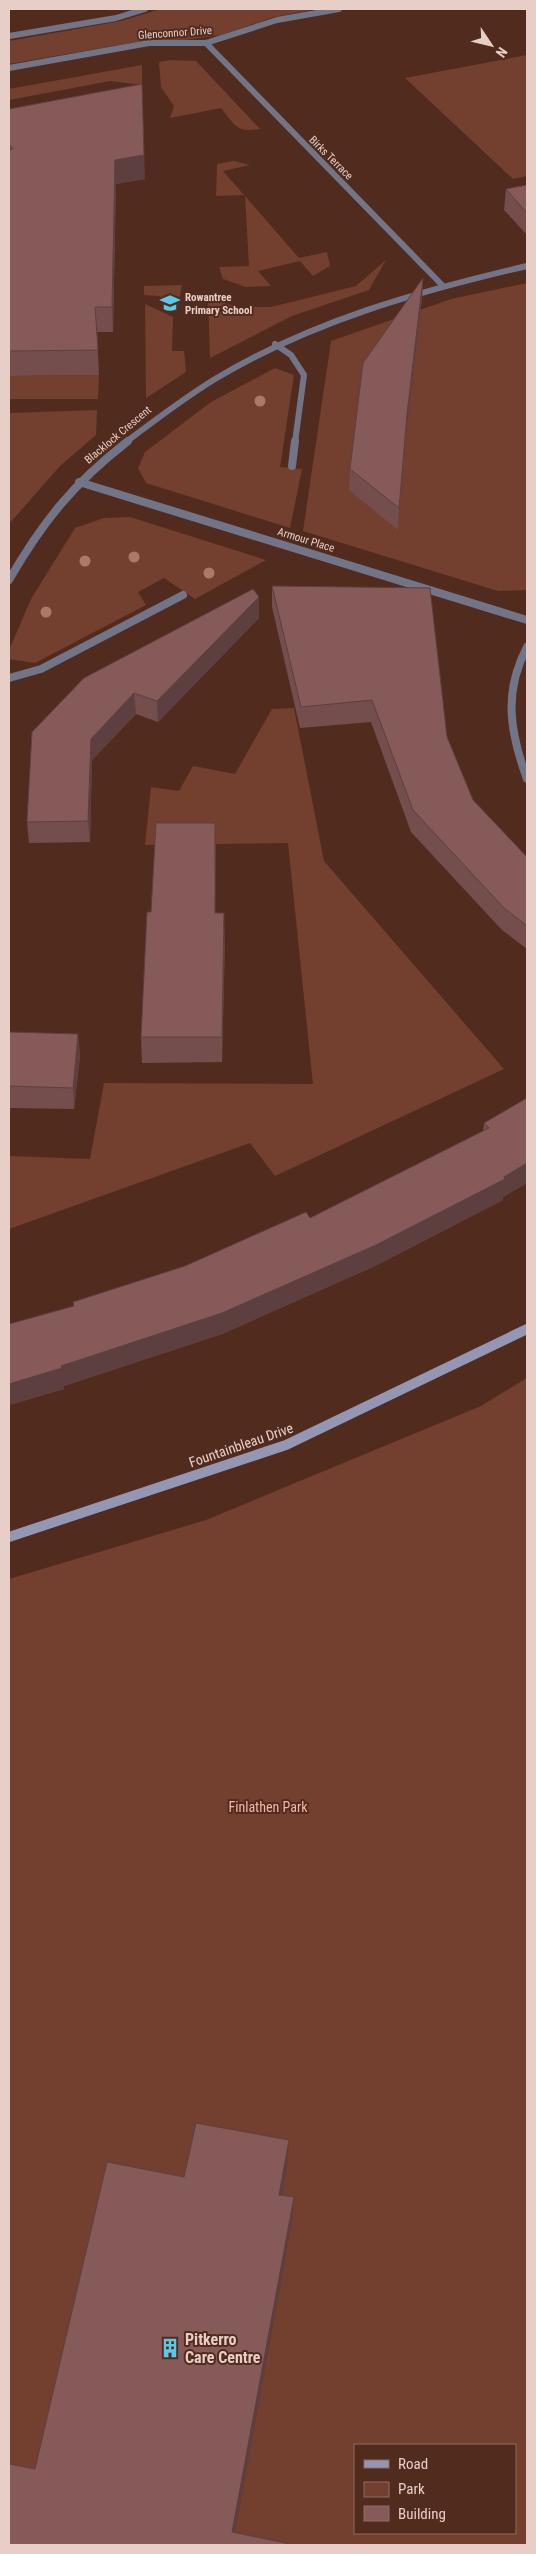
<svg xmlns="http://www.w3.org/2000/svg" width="536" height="2554" viewBox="0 0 536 2554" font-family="'Roboto Condensed',sans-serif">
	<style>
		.green { fill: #733f2e; fill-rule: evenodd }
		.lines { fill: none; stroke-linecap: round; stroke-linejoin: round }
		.street-far1 { stroke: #727587; stroke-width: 6 }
		.street { stroke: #727587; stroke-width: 8 }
		.secondary { stroke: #9397b3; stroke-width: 10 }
		.tree { fill: #ac7969 }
		.wall { fill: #744d4d }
		.shaded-wall { fill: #5e3f3f }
		.building { fill: #875a5a; stroke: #5e3f3f }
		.labels { text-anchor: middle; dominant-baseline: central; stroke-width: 4; stroke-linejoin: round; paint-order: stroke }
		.far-street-label { font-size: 11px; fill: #e7cec6; stroke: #522b1f }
		.far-poi-label { font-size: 11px; font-weight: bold; fill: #e7cec6; stroke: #522b1f; text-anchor: start }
		.street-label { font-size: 14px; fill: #e7cec6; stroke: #522b1f }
		.park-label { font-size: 14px; fill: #f5b8a5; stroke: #522b1f }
		.near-poi-label { font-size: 16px; font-weight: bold; fill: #e7cec6; stroke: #522b1f; text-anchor: start }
	</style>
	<rect width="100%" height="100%" fill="#522b1f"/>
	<g class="green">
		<polygon points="161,9 316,9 274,17 221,35 177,41 149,40 9,64 9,41 121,21"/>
		<polygon points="527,55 527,176 513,179 405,78"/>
		<path d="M170,60L196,61L260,129C236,133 235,125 221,108L170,118L174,106L161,87L159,62Z"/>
		<polygon points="142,65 142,85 110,81 9,100 9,89"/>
		<polygon points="234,161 250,165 223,171 244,195 216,196 217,164"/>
		<polygon points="245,196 299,258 327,252 330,266 313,276 300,261 258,271 271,286 246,287 223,279 219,267 249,266"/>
		<polygon points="386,260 369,290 292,316 210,358 208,298 237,307 271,307 356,286"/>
		<polygon points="527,283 527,590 498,591 303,531 331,341 451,299"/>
		<polygon points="182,285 178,307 159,296 144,295 144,286"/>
		<polygon points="145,304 173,317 172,351 184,351 186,372 146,398"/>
		<polygon points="275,368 294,375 280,467 302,469 290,528 146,483 138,468 145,452 211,402"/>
		<polygon points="99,375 98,399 9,399 9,376"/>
		<polygon points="97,410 96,435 60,466 9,524 9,413"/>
		<polygon points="130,517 266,560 195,599 164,578 138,592 146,605 35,663 9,659 9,650 31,599 75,528 104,518"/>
		<polygon points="294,708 324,861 504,1069 275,1176 250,1143 9,1229 9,1156 90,1159 104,1083 313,1084 288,843 145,845 151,787 179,791 193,766 235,774 272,709"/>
		<path d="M527,1378V2545H233L186,2196L39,2485L9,2479V1579L206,1520L481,1406ZM355,2445H515V2533H355Z"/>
	</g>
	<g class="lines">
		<g class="street-far1">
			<polyline points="9,36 116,18 145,9"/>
			<polyline points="206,43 443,286"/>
			<polyline points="9,68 149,43 206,43 277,20 339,9"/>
			<polyline points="275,344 291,355 304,375 295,442"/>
			<path d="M126,442C155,420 184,398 215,379C312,321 419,291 527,266"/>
		</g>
		<g class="street">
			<polyline points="292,466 295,441"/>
			<polyline points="79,482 527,620"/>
			<path d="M9,580C43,521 74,483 128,441"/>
			<path d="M527,647C503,693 510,732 527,779"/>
			<polyline points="9,678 41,669 183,595"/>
		</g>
		<polyline class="secondary" points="9,1537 286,1445 527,1329"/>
	</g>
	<g class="tree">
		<circle cx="260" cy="401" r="5.5"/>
		<circle cx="134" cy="557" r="5.5"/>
		<circle cx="85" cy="561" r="5.5"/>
		<circle cx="209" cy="573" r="5.5"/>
		<circle cx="46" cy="612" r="5.5"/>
	</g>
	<g class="wall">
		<polygon points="9,109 145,179 116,184 113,332 97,332 99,375 9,376"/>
		<polygon points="527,185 527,235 504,210 506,189"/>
		<polygon points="423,278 422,299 406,435 398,530 349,490 350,469"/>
		<polygon points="272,586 447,737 473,800 527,857 527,949 502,930 411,832 371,722 300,728 272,607"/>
		<polygon points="259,597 259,618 158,722 136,714 92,760 90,842 29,843 27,822 32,732"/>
		<polygon points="215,823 215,913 225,938 222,1062 142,1063 141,1037 151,912"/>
		<polygon points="9,1032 78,1034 80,1056 74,1109 9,1108"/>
		<polygon points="527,1098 527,1183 503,1197 503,1200 375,1266 222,1334 64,1386 64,1389 9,1405 73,1306 73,1302 185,1266 310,1218 483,1131 484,1123"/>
	</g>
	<g class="shaded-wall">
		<polygon points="142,84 145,179 116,184 113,332 112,307 115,160"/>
		<polygon points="423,278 422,299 406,435 398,530 399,508 407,414"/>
		<polygon points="259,597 259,618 158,722 157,701"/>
		<polygon points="134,693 136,714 92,760 90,842 88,821 91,739"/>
		<polygon points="215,823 216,849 215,938"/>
		<polygon points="224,913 225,938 222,1062 222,1037"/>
		<polygon points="78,1034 80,1056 74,1109 73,1088"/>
		<polygon points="527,1163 527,1183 503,1197 503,1200 375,1266 222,1334 64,1386 64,1389 9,1405 9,1384 61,1366 504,1177"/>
		<polygon points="289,2140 288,2160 279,2214 279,2195"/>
		<polygon points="294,2197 293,2217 233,2545 232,2532"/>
	</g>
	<g class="building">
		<polygon points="142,84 144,155 115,160 112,307 95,307 98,350 9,351 9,150 13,149 9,144 9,109"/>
		<polygon points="527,185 527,213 506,189"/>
		<polygon points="423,278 407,414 399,508 350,469 363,363"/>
		<polygon points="272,586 430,588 447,737 473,800 527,857 527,926 504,908 413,810 372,700 301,707"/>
		<polygon points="253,589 259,597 157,701 134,693 91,739 88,821 27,822 32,732 84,678"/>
		<polygon points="156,823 215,823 215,913 224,913 222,1037 141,1037 147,912 151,912"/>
		<polygon points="9,1032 78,1034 73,1088 9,1086"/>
		<polygon points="527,1098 527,1163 504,1177 505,1179 376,1245 222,1313 61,1366 62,1368 9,1384 9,1324 74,1306 73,1302 185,1266 306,1212 310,1218 489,1128 484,1123"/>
		<polygon points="196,2123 289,2140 279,2195 294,2197 232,2532 285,2543 285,2545 9,2545 9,2464 35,2469 107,2162 184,2177"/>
	</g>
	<defs>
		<symbol id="school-bare" viewBox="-9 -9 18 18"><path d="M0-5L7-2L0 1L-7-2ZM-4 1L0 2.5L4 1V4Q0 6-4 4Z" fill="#5ac8e6" stroke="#522b1f" stroke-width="2.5" paint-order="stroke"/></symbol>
		<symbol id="building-bare" viewBox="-9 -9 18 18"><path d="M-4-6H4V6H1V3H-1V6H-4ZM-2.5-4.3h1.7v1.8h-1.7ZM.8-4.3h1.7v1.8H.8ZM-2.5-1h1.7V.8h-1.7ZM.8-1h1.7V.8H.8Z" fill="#5ac8e6" stroke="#522b1f" stroke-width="2.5" paint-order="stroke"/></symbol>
	</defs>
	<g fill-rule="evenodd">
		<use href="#school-bare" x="156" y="289" width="28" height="28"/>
		<use href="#building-bare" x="156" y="2334" width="28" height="28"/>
	</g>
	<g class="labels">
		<g class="far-street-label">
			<text transform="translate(175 33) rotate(-4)">Glenconnor Drive</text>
			<text transform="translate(331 158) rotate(45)">Birks Terrace</text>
			<text transform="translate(118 435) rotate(-40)">Blacklock Crescent</text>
			<text transform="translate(306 540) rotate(17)">Armour Place</text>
		</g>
		<g class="far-poi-label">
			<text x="185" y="297">Rowantree<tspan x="185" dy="13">Primary School</tspan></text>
		</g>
		<g class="street-label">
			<text transform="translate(241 1445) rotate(-19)">Fountainbleau Drive</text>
		</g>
		<g class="park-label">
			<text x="268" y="1807">Finlathen Park</text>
		</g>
		<g class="near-poi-label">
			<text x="185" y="2339">Pitkerro<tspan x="185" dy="18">Care Centre</tspan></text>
		</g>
	</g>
	<rect width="536" height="2554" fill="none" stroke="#e7cec6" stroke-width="20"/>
	<rect x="354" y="2444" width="162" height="90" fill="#522b1f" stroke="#8e6c62"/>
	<rect x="364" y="2460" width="25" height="8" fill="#9397b3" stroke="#8e6c62"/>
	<text x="398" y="2469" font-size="15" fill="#e7cec6">Road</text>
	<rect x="364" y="2482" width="25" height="15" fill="#733f2e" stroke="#8e6c62"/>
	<text x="398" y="2494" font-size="15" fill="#e7cec6">Park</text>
	<rect x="364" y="2506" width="25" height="15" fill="#875a5a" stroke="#8e6c62"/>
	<text x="398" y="2519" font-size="15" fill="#e7cec6">Building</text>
	<g transform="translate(491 45) rotate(125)" stroke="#522b1f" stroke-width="4" paint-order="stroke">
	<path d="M0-4L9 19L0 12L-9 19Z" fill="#e7cec6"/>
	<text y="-8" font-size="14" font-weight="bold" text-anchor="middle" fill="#e7cec6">N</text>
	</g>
</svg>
